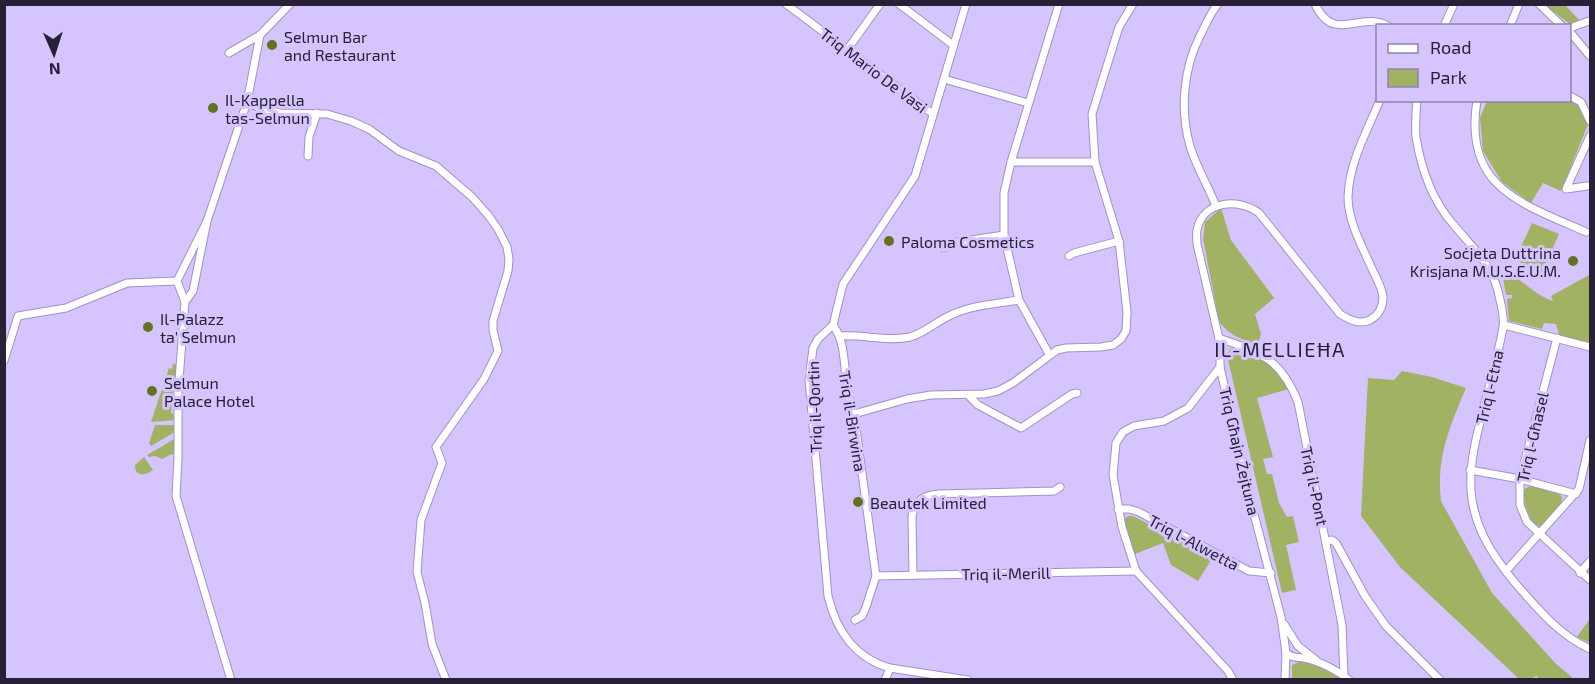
<svg xmlns="http://www.w3.org/2000/svg" width="1595" height="684" viewBox="0 0 1595 684" font-family="'Exo 2',sans-serif">
	<style>
		.green { fill: #a1b262 }
		.lines { fill: none; stroke-linecap: round; stroke-linejoin: round }
		.minor-casing { stroke: #a290c8; stroke-width: 9 }
		.minor { stroke: #fff; stroke-width: 7 }
		.poi-dot { fill: #63721e; stroke: #d6c4ff; stroke-width: 2 }
		.labels { text-anchor: middle; dominant-baseline: central; stroke-width: 6; stroke-linejoin: round; paint-order: stroke }
		.poi-label { font-size: 16px; fill: #272036; stroke: #d6c4ff; text-anchor: start }
		.street-label { font-size: 16px; fill: #272036; stroke: #d6c4ff }
		.quarter-label { font-size: 20px; letter-spacing: 1.5px; fill: #272036; stroke: #d6c4ff }
	</style>
	<rect width="100%" height="100%" fill="#d6c4ff"/>
	<g class="green">
		<polygon points="1545,5 1567,5 1566,6 1580,21 1571,25"/>
		<polygon points="1570,100 1577,103 1589,122 1561,191 1543,183 1531,203 1502,182 1483,151 1480,118 1487,101"/>
		<path d="M1221,208L1231,240L1274,298L1255,314L1261,334L1258,345C1242,339 1229,336 1219,321L1203,239L1205,222Z"/>
		<polygon points="1532,223 1559,234 1542,272 1515,260"/>
		<path d="M1506,271C1522,280 1535,295 1553,301L1551,296L1589,275L1590,271V344L1559,335L1556,324L1544,323L1542,329L1509,321L1507,299L1512,298V295H1506L1502,272Z"/>
		<path d="M1235,346C1265,356 1270,364 1289,389L1257,398L1273,457L1263,459L1267,474H1272L1279,503L1287,517L1293,516L1299,542L1286,545L1296,590L1282,593L1227,355L1230,349Z"/>
		<polygon points="173,364 178,365 178,376 173,381 171,412 177,420 151,422 169,368 172,369"/>
		<path d="M1402,371L1432,377L1466,388C1450,426 1436,457 1441,501L1492,593L1556,664L1574,679H1539L1537,676L1529,679H1519L1400,567L1361,516L1368,378L1394,380Z"/>
		<polygon points="155,425 175,425 175,432 151,446 149,443"/>
		<polygon points="176,438 176,455 172,454 162,459 155,456 149,457 147,455"/>
		<path d="M144,457L153,470C145,476 135,477 135,465Z"/>
		<path d="M1530,486L1559,494L1562,497L1561,504L1540,526L1534,525C1528,515 1523,501 1523,490Z"/>
		<polygon points="1128,516 1133,516 1213,557 1198,581 1171,565 1163,543 1135,554 1124,524 1125,519"/>
		<polygon points="1589,620 1590,621 1590,643 1577,637"/>
		<polygon points="1304,660 1309,661 1341,679 1292,680 1292,665"/>
	</g>
	<g class="lines">
		<defs>
			<g id="minor">
				<polyline points="786,4 933,114"/>
				<polyline points="899,4 953,45"/>
				<path d="M966,4L915,176L843,284L833,325L818,339L813,348L809,380L828,596C836,630 855,658 890,668L968,680"/>
				<path d="M1315,4C1334,45 1360,10 1388,26"/>
				<polyline points="1539,4 1562,26"/>
				<polyline points="1444,26 1454,4"/>
				<polyline points="1510,26 1519,4"/>
				<polyline points="1570,28 1589,21"/>
				<polyline points="1570,32 1590,56"/>
				<polyline points="847,50 880,4"/>
				<polyline points="229,53 260,35"/>
				<polyline points="944,79 1028,103"/>
				<polyline points="1570,96 1581,102 1590,121"/>
				<path d="M1417,100C1416,112 1415,125 1416,137C1421,168 1432,200 1453,224C1471,246 1491,263 1498,291C1500,301 1505,316 1503,327C1501,342 1496,357 1493,371C1471,462 1448,504 1516,584C1538,609 1559,635 1590,649"/>
				<path d="M1477,100C1463,188 1521,203 1586,232"/>
				<polyline points="247,102 262,109 280,113 327,114 351,121 369,129 399,151 436,166 472,197 488,215 498,229 507,247 509,259 508,271 493,321 493,330 498,351 484,379 436,447 442,463 421,520 417,572 425,603 432,644 446,680"/>
				<polyline points="308,156 309,137 317,113"/>
				<polyline points="1011,162 1095,162"/>
				<polyline points="1587,186 1566,189 1590,136"/>
				<path d="M1216,206C1208,186 1196,166 1190,146C1180,111 1183,69 1200,36C1205,26 1210,13 1218,4"/>
				<polyline points="207,221 177,281 185,302 178,393 178,458 176,496 231,680"/>
				<polyline points="944,248 952,243 1004,235"/>
				<polyline points="1069,256 1074,253 1119,241"/>
				<polyline points="185,302 193,291 207,221 247,102 260,35 290,4"/>
				<path d="M833,325C850,347 841,387 854,414L876,576L865,610L862,616L855,620"/>
				<polyline points="1504,325 1590,347"/>
				<path d="M840,336C863,334 887,342 910,337C925,333 937,321 951,315C972,305 996,304 1019,300"/>
				<path d="M1219,338C1260,353 1280,357 1298,402L1342,625L1344,675"/>
				<polyline points="1557,338 1520,479 1520,505 1527,522 1590,580"/>
				<polyline points="1049,354 1019,300 1004,235 1004,193 1011,162 1059,4"/>
				<polyline points="4,361 18,316 66,308 127,283 177,281"/>
				<polyline points="1220,367 1188,408 1164,421 1134,426 1123,432 1116,443 1113,475 1122,527 1136,571 1228,671 1233,680"/>
				<polyline points="968,395 978,405 1021,428 1072,394 1077,393"/>
				<polyline points="854,414 907,399 931,395 984,394 998,391 1013,383 1057,350 1066,348 1101,347 1113,345 1121,339 1126,331 1127,312 1119,241 1095,162 1092,114 1119,27 1133,4"/>
				<polyline points="1470,470 1520,479 1576,494"/>
				<polyline points="1118,509 1129,509 1139,512 1249,571 1271,573"/>
				<polyline points="1326,541 1332,540 1336,543 1365,596 1386,626 1440,680"/>
				<polyline points="1506,571 1579,489 1590,440"/>
				<polyline points="1580,573 1590,561"/>
				<path d="M913,575L912,516C915,500 924,495 939,494L1054,491L1060,487"/>
				<polyline points="876,576 1136,571"/>
				<polyline points="1284,624 1298,646 1316,660"/>
				<path d="M1286,653C1293,658 1296,657 1304,658C1319,661 1337,670 1349,680"/>
				<polyline points="885,680 890,668"/>
				<path d="M1285,680L1286,653L1281,617L1249,495L1220,367V343L1197,244C1197,240 1196,234 1197,230C1203,200 1239,198 1259,213L1340,314C1350,320 1359,325 1370,320C1379,315 1383,307 1383,297C1382,288 1377,279 1373,271C1363,248 1348,222 1348,197C1349,163 1367,131 1380,100"/>
			</g>
		</defs>
		<use href="#minor" class="minor-casing"/>
		<use href="#minor" class="minor"/>
	</g>
	<g class="poi-dot">
		<circle cx="272" cy="45" r="6"/>
		<circle cx="213" cy="108" r="6"/>
		<circle cx="889" cy="241" r="6"/>
		<circle cx="1573" cy="261" r="6"/>
		<circle cx="148" cy="327" r="6"/>
		<circle cx="152" cy="391" r="6"/>
		<circle cx="858" cy="502" r="6"/>
	</g>
	<g class="labels">
		<g class="poi-label">
			<text x="284" y="36">Selmun Bar<tspan x="284" dy="18">and Restaurant</tspan></text>
			<text x="225" y="99">Il-Kappella<tspan x="225" dy="18">tas-Selmun</tspan></text>
			<text x="901" y="241">Paloma Cosmetics</text>
			<text x="1561" y="252" text-anchor="end">Soċjeta Duttrina<tspan x="1561" dy="18">Krisjana M.U.S.E.U.M.</tspan></text>
			<text x="160" y="318">Il-Palazz<tspan x="160" dy="18">ta' Selmun</tspan></text>
			<text x="164" y="382">Selmun<tspan x="164" dy="18">Palace Hotel</tspan></text>
			<text x="870" y="502">Beautek Limited</text>
		</g>
		<g class="street-label">
			<text transform="translate(874 70) rotate(37)">Triq Mario De Vasi</text>
			<text transform="translate(1489 387) rotate(-77)">Triq l-Etna</text>
			<text transform="translate(814 407) rotate(-92)">Triq il-Qortin</text>
			<text transform="translate(853 421) rotate(81)">Triq il-Birwina</text>
			<text transform="translate(1532 437) rotate(-77)">Triq l-Għasel</text>
			<text transform="translate(1240 451) rotate(77)">Triq Għajn Żejtuna</text>
			<text transform="translate(1315 486) rotate(78)">Triq il-Pont</text>
			<text transform="translate(1194 542) rotate(28)">Triq l-Alwetta</text>
			<text transform="translate(1006 573) rotate(-1)">Triq il-Merill</text>
		</g>
		<g class="quarter-label">
			<text x="1280" y="349">IL-MELLIEĦA</text>
		</g>
	</g>
	<rect width="1595" height="684" fill="none" stroke="#272036" stroke-width="12"/>
	<rect x="1376" y="24" width="195" height="78" fill="#d6c4ff" stroke="#9082af" stroke-width="1.5"/>
	<rect x="1388" y="44" width="30" height="9" fill="#ffffff" stroke="#9082af" stroke-width="1.5"/>
	<text x="1430" y="54" font-size="18" fill="#272036">Road</text>
	<rect x="1388" y="69" width="30" height="18" fill="#a1b262" stroke="#9082af" stroke-width="1.5"/>
	<text x="1430" y="84" font-size="18" fill="#272036">Park</text>
	<g transform="translate(54 54) rotate(177)" stroke="#d6c4ff" stroke-width="4.5" paint-order="stroke">
	<path d="M0-4.5L10 22L0 15L-10 22Z" fill="#272036"/>
	<text y="-9" font-size="16" font-weight="bold" text-anchor="middle" fill="#272036">N</text>
	</g>
</svg>
